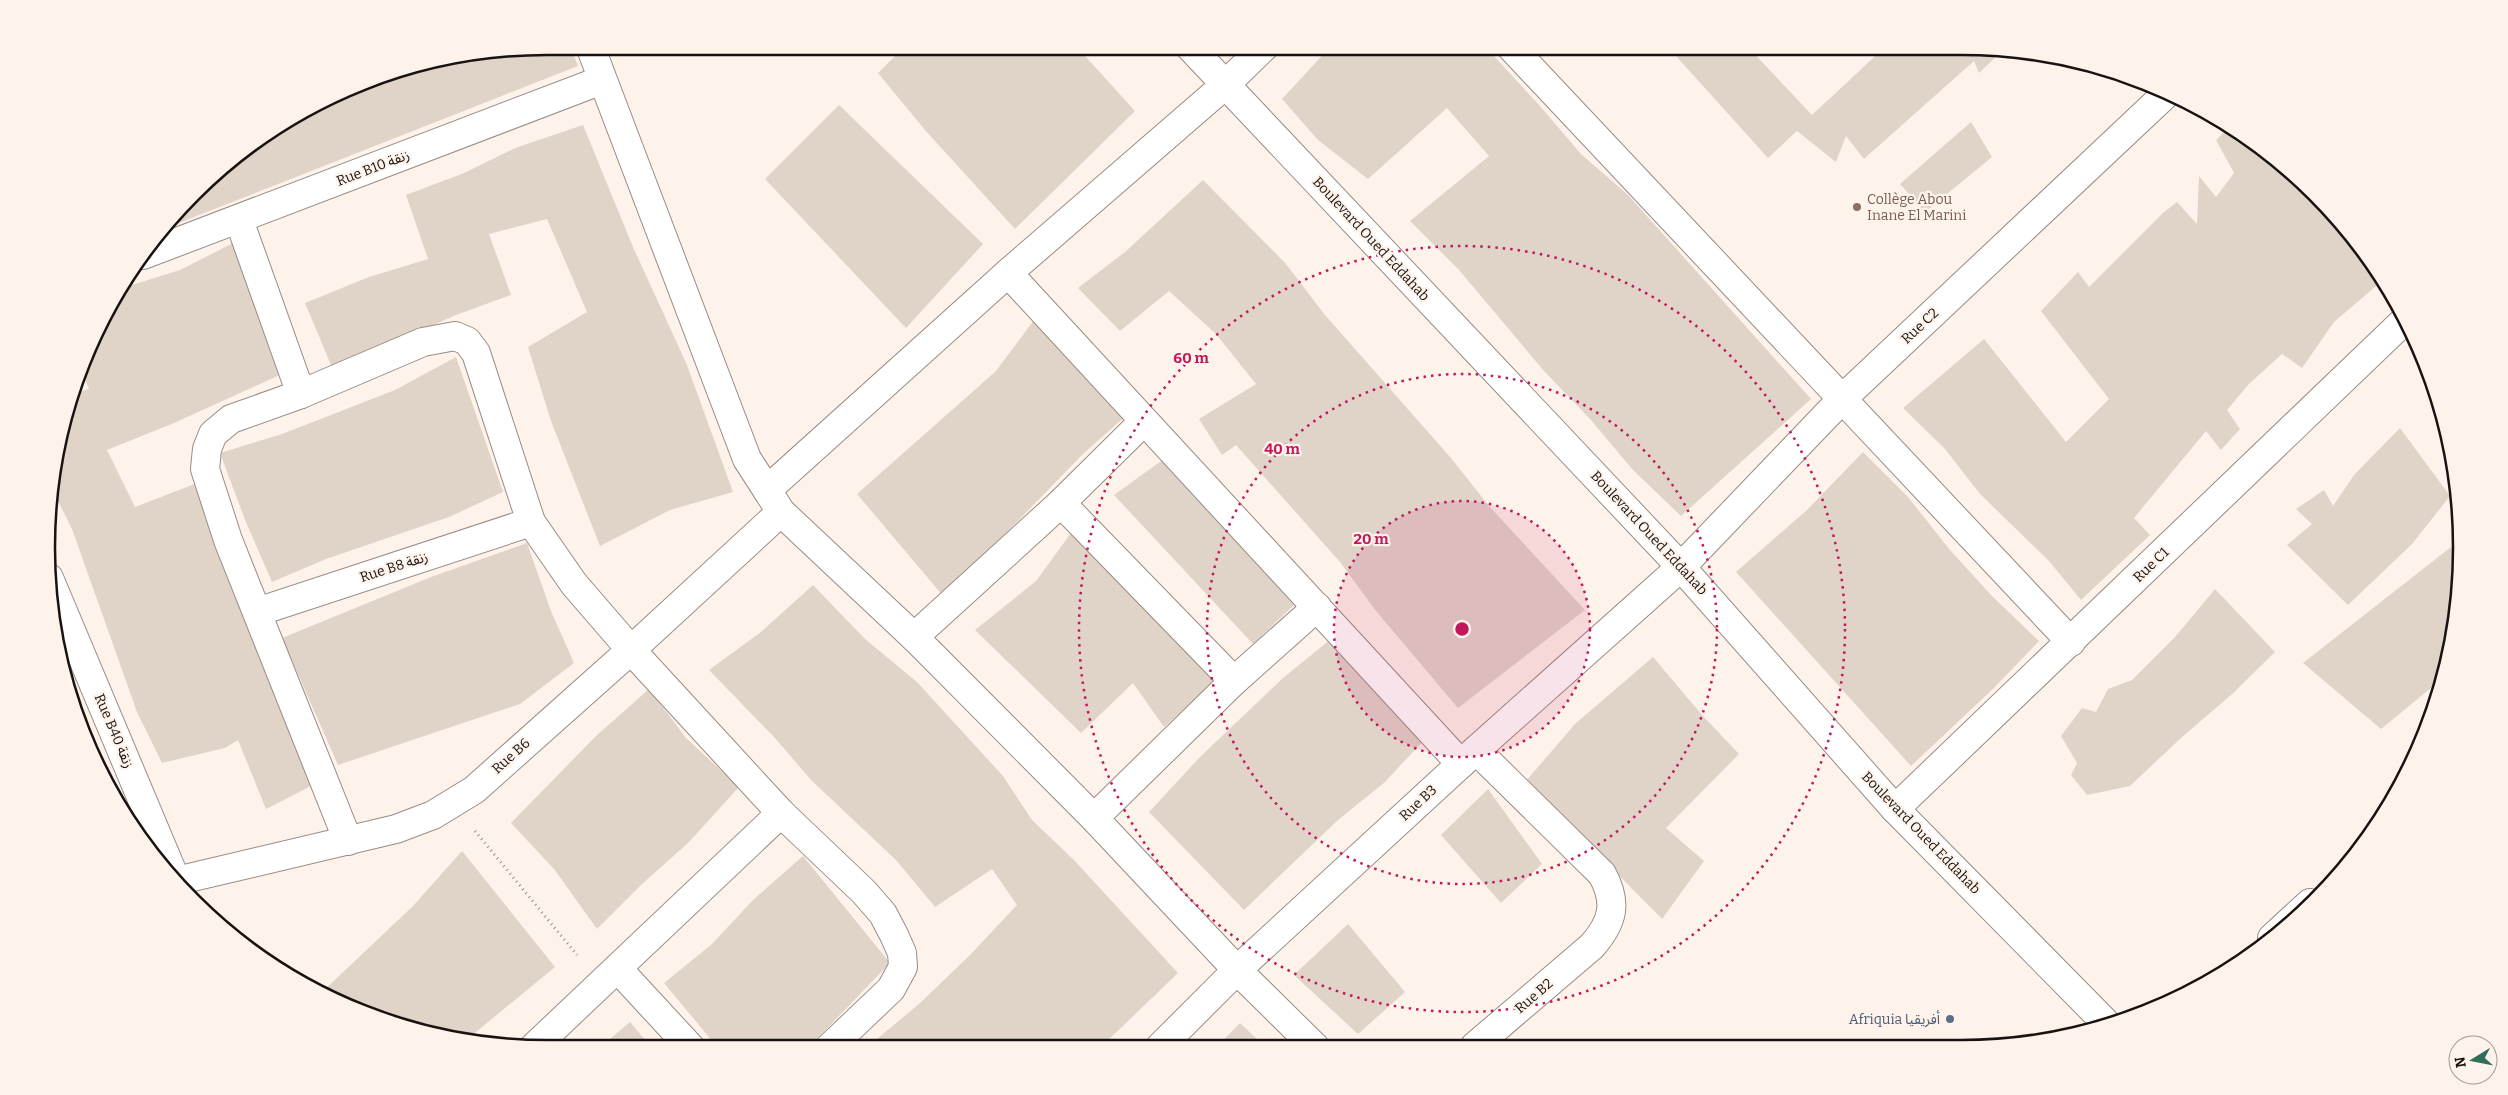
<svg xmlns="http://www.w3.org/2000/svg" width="2508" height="1095" viewBox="0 0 2508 1095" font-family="Bitter,'Noto Sans Arabic',serif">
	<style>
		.building { fill: #e0d4c9 }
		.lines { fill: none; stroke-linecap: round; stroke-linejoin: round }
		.street-casing { stroke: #988b83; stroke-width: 30 }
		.secondary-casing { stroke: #988b83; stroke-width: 30 }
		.path { stroke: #978f89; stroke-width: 3; stroke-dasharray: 1 4; stroke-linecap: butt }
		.street { stroke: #fff; stroke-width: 28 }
		.secondary { stroke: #fff; stroke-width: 28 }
		.ring { fill: none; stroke: #c2185b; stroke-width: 2.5; stroke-dasharray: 2.5 5 }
		.education-dot { fill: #8d6e63; stroke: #fef3eb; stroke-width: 2 }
		.service-dot { fill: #5c6f8a; stroke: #fef3eb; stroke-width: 2 }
		.labels { text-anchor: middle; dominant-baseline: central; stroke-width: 4.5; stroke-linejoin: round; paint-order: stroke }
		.street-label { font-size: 14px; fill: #181310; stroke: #fef3eb }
		.education-label { font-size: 14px; fill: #785e54; stroke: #fef3eb; text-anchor: start }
		.service-label { font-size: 14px; fill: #4e5e75; stroke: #fef3eb; text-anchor: end }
		.rim { fill: none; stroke: #181310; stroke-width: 2.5 }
		.centre { fill: #c2185b; stroke: #fef3eb; stroke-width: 2.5 }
		.ring-label { font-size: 15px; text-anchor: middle; font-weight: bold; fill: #c2185b; stroke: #fef3eb; stroke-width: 4.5; stroke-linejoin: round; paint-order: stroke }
	</style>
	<rect width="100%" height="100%" fill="#fef3eb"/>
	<g class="building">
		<polygon points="548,46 570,46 578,66 161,230 170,217 217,170 297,114 386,73 450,56"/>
		<polygon points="905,46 1076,46 1135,111 1015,229 925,130 878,73"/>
		<polygon points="1331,46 1480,46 1493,55 1540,106 1581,154 1628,195 1811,399 1681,516 1632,469 1591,420 1544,371 1459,270 1410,221 1489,156 1447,108 1368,179 1318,140 1282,99"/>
		<polygon points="1667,46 1747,46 1812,115 1886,46 1961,46 2003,50 1979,73 1974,61 1864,159 1846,136 1836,162 1797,131 1768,158"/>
		<polygon points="839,105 983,244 906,328 765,179"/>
		<polygon points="1971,122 1992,157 1925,212 1900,184"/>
		<polygon points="583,125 633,247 687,365 733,492 670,510 600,546 551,421 528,347 587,312 547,219 489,234 511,295 456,315 333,370 305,303 369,277 428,259 406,195 464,173 515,148"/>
		<polygon points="2230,127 2288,169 2317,205 2321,202 2358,243 2382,281 2334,322 2302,368 2282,354 2249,384 2227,410 2240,429 2221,450 2206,431 2134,518 2150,535 2081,600 2049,561 1980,494 1945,449 1903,408 1984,339 2066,442 2109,399 2041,311 2078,272 2089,287 2163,213 2177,202 2197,224 2199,176 2216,197 2234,173 2216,140"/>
		<polygon points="1203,180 1286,264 1325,315 1451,458 1489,506 1585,610 1458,708 1376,611 1340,562 1236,445 1222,455 1199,419 1256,384 1216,334 1169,291 1120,331 1078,288 1125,252"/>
		<polygon points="235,242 284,373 174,423 107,450 135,507 197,483 311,786 266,809 238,740 225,748 162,763 137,712 72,529 52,489 56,450 71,394 89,389 81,369 119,289 180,270"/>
		<polygon points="1037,316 1129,413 1083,454 944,597 857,494 996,371"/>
		<polygon points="456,357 503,492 449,517 326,559 272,582 245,520 220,453 282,434 395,390"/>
		<polygon points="2400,428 2450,496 2412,544 2348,605 2287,545 2312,524 2296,509 2324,490 2333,506 2354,475"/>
		<polygon points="1863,452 1908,497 1950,550 1993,597 2039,641 1993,689 1911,766 1736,572 1807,510"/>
		<polygon points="1168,456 1294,605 1253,644 1114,495"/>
		<polygon points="1074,529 1217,680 1164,727 1133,683 1081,733 975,630 1036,581"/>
		<polygon points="2460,540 2457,613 2442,679 2381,729 2303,663"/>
		<polygon points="527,543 551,611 574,663 520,704 338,765 282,638 431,577"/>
		<polygon points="813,585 865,639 917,682 1003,776 1032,820 1074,860 1178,973 1101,1047 866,1048 919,1004 970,955 1017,905 992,869 935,907 896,860 812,781 774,737 709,670 761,632"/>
		<polygon points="2215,589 2275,652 2231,695 2182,737 2130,786 2087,795 2071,775 2077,763 2061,736 2082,708 2096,712 2108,689 2132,680 2176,636"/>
		<polygon points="1337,634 1424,740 1385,782 1338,820 1244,910 1149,812 1200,757 1283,678"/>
		<polygon points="1653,657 1702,715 1739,754 1666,828 1704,861 1662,919 1526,781 1575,724"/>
		<polygon points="649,689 686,738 739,787 688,843 642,884 597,929 554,869 511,823 596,736"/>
		<polygon points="1488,789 1542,864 1501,903 1441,835"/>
		<polygon points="462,851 555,967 465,1041 450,1039 386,1022 321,993 413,906"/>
		<polygon points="803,856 890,963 808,1048 718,1048 664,983 712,944 753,900"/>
		<polygon points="1348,924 1405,992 1358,1034 1294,975"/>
		<polygon points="630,1022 652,1048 598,1049"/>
		<polygon points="1240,1023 1265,1047 1217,1047"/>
	</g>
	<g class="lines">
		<defs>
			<g id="street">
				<polyline points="590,46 747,459 767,490"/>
				<polyline points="1265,46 1225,85 1008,273 767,490 781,512 914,637 1094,818 1237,970 1315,1047"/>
				<polyline points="1510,46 2071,642"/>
				<polyline points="239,220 301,394"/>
				<polyline points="143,255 602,80"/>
				<polyline points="1008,273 1461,764"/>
				<polyline points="1061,503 1234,681"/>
				<polyline points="49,578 178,885"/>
				<polyline points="257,612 531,522"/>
				<polyline points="914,637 1061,503 1144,421"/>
				<polyline points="1895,809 2406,319"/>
				<polyline points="1094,818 1234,681 1317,607"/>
				<polyline points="348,841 228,540 205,469 207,449 213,434 231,419 301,394 423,342 455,336 467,341 476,353 531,522 574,584 631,650 781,813 864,892 883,914 894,935 902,953 903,967 891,989 829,1048"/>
				<polyline points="176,881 396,829 433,815 474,790 631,650 781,512"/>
				<polyline points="618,969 691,1048"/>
				<path d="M1475,1046L1592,946C1613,922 1618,903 1602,874L1476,750"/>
				<polyline points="534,1047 781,813"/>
				<polyline points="1160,1047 1237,970 1476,750 1681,567 1842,399 2167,93"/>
			</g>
			<g id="secondary">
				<polyline points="1189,46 1681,567 1895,809 2106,1023"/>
				<polyline points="2272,938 2310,903"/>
			</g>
		</defs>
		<use href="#street" class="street-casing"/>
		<use href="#secondary" class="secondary-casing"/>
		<polyline class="path" points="475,831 577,955"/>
		<use href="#street" class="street"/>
		<use href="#secondary" class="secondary"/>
	</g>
	<circle cx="1462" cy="629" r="128" fill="#c2185b" fill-opacity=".12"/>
	<g class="ring">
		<circle cx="1462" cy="629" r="128"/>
		<circle cx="1462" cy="629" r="255"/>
		<circle cx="1462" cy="629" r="383"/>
	</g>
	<circle class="education-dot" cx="1857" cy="207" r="5"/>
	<circle class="service-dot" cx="1950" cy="1019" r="5"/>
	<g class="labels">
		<g class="street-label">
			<text transform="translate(373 168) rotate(-21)">Rue B10 زنقة</text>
			<text transform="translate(1371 239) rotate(47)">Boulevard Oued Eddahab</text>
			<text transform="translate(1920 326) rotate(-43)">Rue C2</text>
			<text transform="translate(1649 533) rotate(47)">Boulevard Oued Eddahab</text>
			<text transform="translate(2151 565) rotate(-44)">Rue C1</text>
			<text transform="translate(394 567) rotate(-18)">Rue B8 زنقة</text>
			<text transform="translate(114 731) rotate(67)">Rue B40 زنقة</text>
			<text transform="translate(511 756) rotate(-42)">Rue B6</text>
			<text transform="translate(1418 803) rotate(-43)">Rue B3</text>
			<text transform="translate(1921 833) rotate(46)">Boulevard Oued Eddahab</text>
			<text transform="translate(1534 996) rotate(-41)">Rue B2</text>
		</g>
		<g class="education-label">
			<text x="1867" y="199">Collège Abou<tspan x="1867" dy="16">Inane El Marini</tspan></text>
		</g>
		<g class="service-label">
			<text x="1940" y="1019">Afriquia أفريقيا</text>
		</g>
	</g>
	<path d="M0 0H2508V1095H0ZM547 55H1961A492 492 0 0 1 2453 547V548A492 492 0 0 1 1961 1040H547A492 492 0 0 1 55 548V547A492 492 0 0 1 547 55Z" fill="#fef3eb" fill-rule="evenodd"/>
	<path class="rim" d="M547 55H1961A492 492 0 0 1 2453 547V548A492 492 0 0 1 1961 1040H547A492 492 0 0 1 55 548V547A492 492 0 0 1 547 55Z"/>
	<circle cx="1462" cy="629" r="8" class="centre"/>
	<g class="ring-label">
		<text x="1191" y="363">60 m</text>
		<text x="1282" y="454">40 m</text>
		<text x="1371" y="544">20 m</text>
	</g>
	<g transform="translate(2473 1060) rotate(260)"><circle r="24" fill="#fef3eb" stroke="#a29993"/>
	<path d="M0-4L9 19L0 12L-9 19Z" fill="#2f6e5b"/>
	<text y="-8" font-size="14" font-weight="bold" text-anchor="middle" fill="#181310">N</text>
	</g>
</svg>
